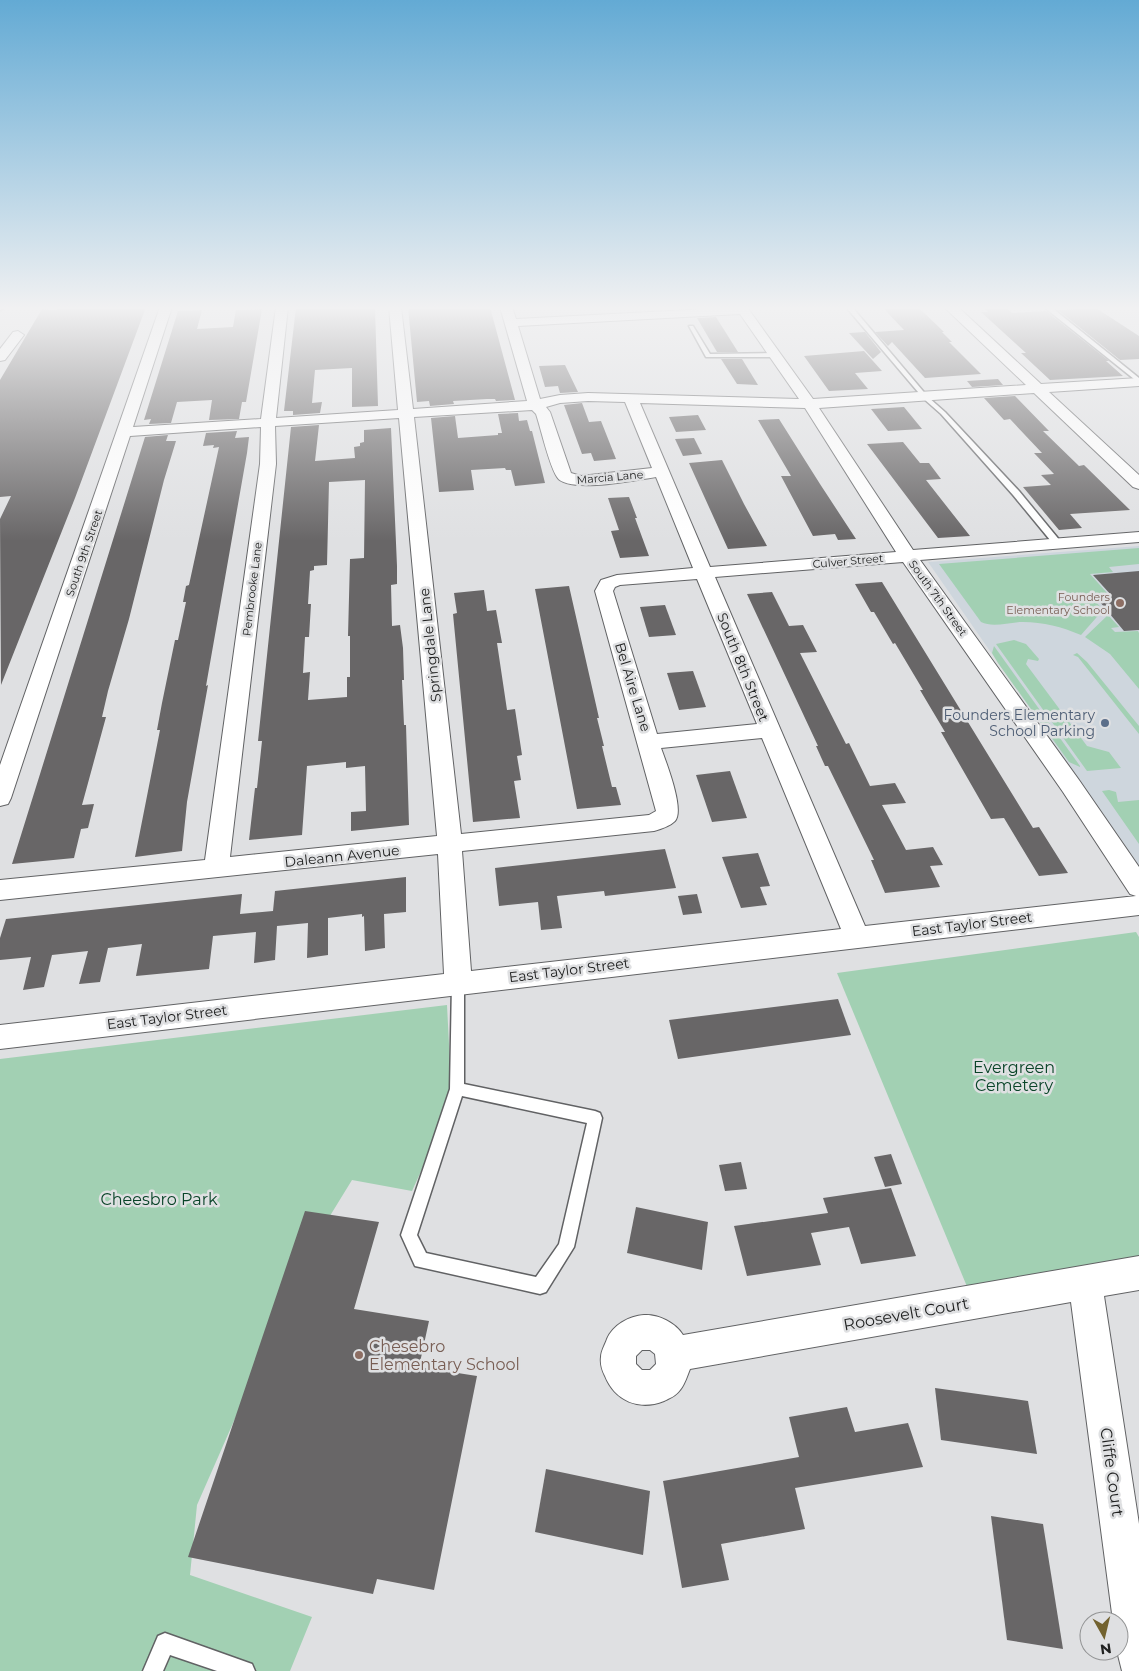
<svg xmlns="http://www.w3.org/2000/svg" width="1139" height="1671" viewBox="0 0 1139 1671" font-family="Montserrat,sans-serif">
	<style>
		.built { fill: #ced6dd }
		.green { fill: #a2d0b3 }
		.building { fill: #686667; fill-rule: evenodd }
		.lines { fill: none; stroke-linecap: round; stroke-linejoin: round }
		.service-casing { stroke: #616264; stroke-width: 3 }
		.minor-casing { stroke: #616264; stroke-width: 2 }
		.service { fill: #fff; fill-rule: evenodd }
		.minor { fill: #fff; fill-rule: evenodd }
		.rail { stroke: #48494a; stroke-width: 2; stroke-dasharray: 5 5; stroke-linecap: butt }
		.education-dot { fill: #8d6e63; stroke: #dfe0e2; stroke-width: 2 }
		.service-dot { fill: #5c6f8a; stroke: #dfe0e2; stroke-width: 2 }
		.labels { text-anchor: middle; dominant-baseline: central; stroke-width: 5; stroke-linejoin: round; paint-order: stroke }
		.far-street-label { font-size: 11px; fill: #202121; stroke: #dfe0e2 }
		.far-education-label { font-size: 11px; fill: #785e54; stroke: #dfe0e2; text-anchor: end }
		.street-label { font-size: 14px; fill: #202121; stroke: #dfe0e2 }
		.service-label { font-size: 14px; fill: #4e5e75; stroke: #dfe0e2; text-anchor: end }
		.near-park-label { font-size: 16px; fill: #094428; stroke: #dfe0e2 }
		.near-street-label { font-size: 16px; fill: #202121; stroke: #dfe0e2 }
		.near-education-label { font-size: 16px; fill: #785e54; stroke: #dfe0e2; text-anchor: start }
	</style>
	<rect width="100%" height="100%" fill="#dfe0e2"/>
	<polygon class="built" points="1139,546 1139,865 928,562"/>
	<g class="green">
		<path d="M1139,548V564L1109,567L1113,572L1090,574L1108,594L1091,596L1103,610L1081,635C1062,627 1043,622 1023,622C1010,622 993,628 981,622L939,564Z"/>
		<polygon points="1108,615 1119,627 1111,628 1115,632 1138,631 1139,633 1139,689 1110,654 1085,637"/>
		<polygon points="1014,640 1026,644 1039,659 1038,661 1028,659 1026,664 1087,746 1109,752 1121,768 1087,771 996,644"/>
		<polygon points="994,646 1080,766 1080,767 1069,762 998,663 992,653"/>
		<polygon points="1077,653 1087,662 1139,726 1139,734 1078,657 1073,655"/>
		<polygon points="1109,790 1116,792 1118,802 1139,800 1139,844 1102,791"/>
		<polygon points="1136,932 1139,937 1139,1260 968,1289 837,973"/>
		<polygon points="447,1005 452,1103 412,1191 352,1180 309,1250 197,1505 190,1575 312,1617 290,1671 0,1671 0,1059"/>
	</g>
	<g class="building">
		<polygon points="60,307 146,307 75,498 1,685 0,519 11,496 0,497 0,380 42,309 55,310"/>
		<polygon points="296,307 375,307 378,406 352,407 352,368 315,370 312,403 322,402 320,413 293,415 293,411 284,411"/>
		<polygon points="408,307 490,307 515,400 496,401 495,399 487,399 453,401 454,404 430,406 429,401 417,402"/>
		<polygon points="918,307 944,332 942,332 952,342 949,342 981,374 925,378 892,342 888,346 875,332 904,330 884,309"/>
		<polygon points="983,307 1006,307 1012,313 1046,311 1109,361 1106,361 1123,376 1050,380 1021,353 1026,353 981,312 988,312"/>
		<polygon points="1096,308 1139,336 1139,359 1120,360 1058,310"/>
		<polygon points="262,309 246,402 242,402 239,419 209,420 212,400 177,402 171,423 149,424 151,419 144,420 178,311 202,310 197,329 233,327 236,310"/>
		<polygon points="716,317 738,352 717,352 697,318"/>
		<polygon points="865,332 881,352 873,359 849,333"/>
		<polygon points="864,351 882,371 855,373 868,389 829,391 804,356"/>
		<polygon points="721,359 742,359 758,385 737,384"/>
		<polygon points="565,365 578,392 560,393 558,386 545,387 539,366"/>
		<polygon points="998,379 1003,385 972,387 967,381"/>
		<polygon points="1015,396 1049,431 1043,431 1079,466 1084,465 1130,510 1070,514 1082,528 1059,530 1023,487 1051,485 1041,475 1054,474 1034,453 1042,453 1010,419 1004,420 984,398"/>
		<polygon points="582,403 589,422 601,421 616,459 594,461 591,453 582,454 564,405"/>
		<polygon points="904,407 922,429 888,431 871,409"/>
		<polygon points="518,413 519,421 527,420 530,431 532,431 545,483 515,486 511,470 506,470 505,468 471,470 474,490 439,492 431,418 455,416 458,438 498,435 498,433 502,433 498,414"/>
		<polygon points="698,415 706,430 676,432 669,417"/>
		<polygon points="779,419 820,484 856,539 838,540 835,534 813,536 781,476 791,476 758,420"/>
		<path d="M319,425L315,461L355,458L354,447L360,446V443L364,442V430L391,428L397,566V584L391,585L392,626L400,625L403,648L404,680H402L404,725H406L409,825L351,831V812L366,811L365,766L346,768V762L307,766L302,835L249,840L255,788H257L262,741H258L291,427ZM365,480L364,558L350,559L348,636H350V677H347V697L308,700L310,672L303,673L305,637H309L311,604H308L310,571L314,570V566L327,565L329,482Z"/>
		<polygon points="237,431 235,438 249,437 247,453 206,686 208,685 187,802 182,851 135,857 160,730 157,730 162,703 175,640 178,640 186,602 183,602 186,586 189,585 219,447 213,448 214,445 203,446 206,433"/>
		<polygon points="168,435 166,441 176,441 164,480 129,619 108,691 102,717 106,717 82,805 94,804 88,828 81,829 74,858 12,864 145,437"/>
		<polygon points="694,438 702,454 683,456 675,439"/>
		<polygon points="903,442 920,463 929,463 941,479 926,480 970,536 938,538 867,444"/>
		<polygon points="722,460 744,504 767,546 728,549 689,463"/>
		<polygon points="629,497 637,518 635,518 649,556 620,558 611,531 619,530 608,498"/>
		<polygon points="1139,571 1139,630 1124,631 1095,596 1111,595 1093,575"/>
		<polygon points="882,582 1033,828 1039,827 1068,873 1039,876 1004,818 991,819 941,732 945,732 920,690 923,690 895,643 893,644 874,612 871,612 855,584"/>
		<polygon points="569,586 599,718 597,718 604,746 602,746 612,787 616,787 621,805 577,809 535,589"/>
		<polygon points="484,590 487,611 496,610 502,643 497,643 507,710 515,709 522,755 517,756 521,780 514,781 520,818 473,822 453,614 457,613 454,593"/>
		<polygon points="772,592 789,626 803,625 817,652 800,653 846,744 849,743 870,786 895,783 906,803 882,805 906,850 933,847 943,865 930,866 940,887 885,893 871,860 874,860 828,766 825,766 816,746 818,746 747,594"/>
		<polygon points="665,605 676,635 649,637 640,607"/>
		<polygon points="693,671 706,707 679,710 667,673"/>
		<polygon points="730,771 747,818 712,822 696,775"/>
		<polygon points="665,849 676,888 605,896 604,891 557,896 562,928 541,930 538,902 499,906 495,868"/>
		<polygon points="758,853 770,886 760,887 767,905 741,908 722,857"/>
		<polygon points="406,877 406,912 384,914 385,948 365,951 364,916 362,917 362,914 328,918 328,955 307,958 308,923 277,926 275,960 254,963 256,932 213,936 209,969 136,976 142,944 108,948 100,982 79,984 88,951 52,955 44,987 23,990 31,957 0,960 0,938 6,919 242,894 240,914 273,911 275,891"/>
		<polygon points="697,894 702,913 683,915 678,896"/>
		<polygon points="838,999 851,1035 678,1059 669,1020"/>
		<polygon points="891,1154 902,1184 885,1187 874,1157"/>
		<polygon points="741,1162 747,1189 725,1191 719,1165"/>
		<polygon points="891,1188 916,1256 861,1264 849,1227 811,1233 821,1265 747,1276 734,1226 828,1213 823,1198"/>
		<polygon points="636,1207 708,1222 702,1270 627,1253"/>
		<polygon points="305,1211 379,1222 354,1309 429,1321 419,1367 477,1376 434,1590 377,1579 373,1594 188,1557"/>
		<polygon points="935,1388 1028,1401 1037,1454 941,1440"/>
		<polygon points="847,1407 855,1432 908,1423 923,1467 795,1488 805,1529 721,1544 729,1580 682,1588 663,1481 799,1457 789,1417"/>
		<polygon points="546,1469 650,1491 643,1555 535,1532"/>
		<polygon points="991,1516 1043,1524 1063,1649 1007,1640"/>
	</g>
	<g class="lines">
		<defs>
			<g id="service">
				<polygon points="846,307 852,307 928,397 945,412 1019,491 1061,542 1061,546 1055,546 1013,495 941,414 924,399"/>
				<polygon points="1044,307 1051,307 1139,378 1139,383"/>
				<polygon points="689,326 693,326 710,354 774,353 777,355 774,357 706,357"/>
				<path d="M458,978L463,979L464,983V1084L595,1111L600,1113L602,1118L574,1247L546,1292L540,1294L415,1266L401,1235L450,1089L452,983L453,979ZM462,1096L587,1123L559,1244L536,1277L426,1253L417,1235Z"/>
				<polygon points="165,1633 252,1664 255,1671 217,1671 170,1655 163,1671 143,1671 158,1636"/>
			</g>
			<g id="minor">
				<path d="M160,307H172L133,427L261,419L276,307H288L276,418L398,410L389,307H401L413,409L527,401L500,307H512L516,319L747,307L813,399L1026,385L944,307H958L1041,384L1139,378V386L1049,392L1139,475V489L1133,487L1034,393L819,408L913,550L1139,532V542L920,560L1079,780L1139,867V915L0,1049V1025L444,974L438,854L0,900V880L205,860L260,464L261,427L130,436L11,798L8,804L0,806V765ZM740,314L799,399L588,393L560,395L540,399L518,326ZM588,401L625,402L652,468L581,476L571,473L550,412L546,407L560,403ZM640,403L805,408L896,552L710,567ZM532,410L536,414C541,429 549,465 557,477C567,494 637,480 656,477L693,568L617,575L601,580L595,591L656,811L649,815L461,834L414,417ZM399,418L437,836L230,857L276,464L275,426ZM903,562L1063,792L1130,894L1136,896L865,926L715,577ZM697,579L757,724L657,734L613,591L615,587L620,585ZM762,738L841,929L471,971L462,851L654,831C661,829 670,826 675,821C685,810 666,762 661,748Z"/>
				<polygon points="18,331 24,335 5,360 0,361 0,349 13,332"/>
				<path d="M1139,1256V1290L1104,1296L1139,1524V1671H1122L1117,1651H1119V1621H1113L1071,1302L690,1369C687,1376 685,1384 680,1390C676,1396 670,1398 664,1401C639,1411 615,1401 605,1376C602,1370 600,1364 601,1357C601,1351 605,1345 607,1339C613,1325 629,1316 644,1315C658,1314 676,1323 683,1335ZM642,1350H650L655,1354L656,1364L650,1370H642L636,1364V1356Z"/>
			</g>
		</defs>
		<use href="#service" class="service-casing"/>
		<use href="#minor" class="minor-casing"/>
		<use href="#service" class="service"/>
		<use href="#minor" class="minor"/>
		<polyline class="rail" points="0,311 7,307"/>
	</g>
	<linearGradient id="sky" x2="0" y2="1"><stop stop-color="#63aad4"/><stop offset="0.57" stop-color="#f1f1f2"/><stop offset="1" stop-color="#f1f1f2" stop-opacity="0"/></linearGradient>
	<rect width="1139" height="541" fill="url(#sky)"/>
	<g class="education-dot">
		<circle cx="1120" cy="603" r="5"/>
		<circle cx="359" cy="1355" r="5"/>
	</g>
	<circle class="service-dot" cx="1105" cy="723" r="5"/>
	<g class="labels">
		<g class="far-street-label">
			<text transform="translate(610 477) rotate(-5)">Marcia Lane</text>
			<text transform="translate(84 553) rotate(-71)">South 9th Street</text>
			<text transform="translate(848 561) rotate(-5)">Culver Street</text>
			<text transform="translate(252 589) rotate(-83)">Pembrooke Lane</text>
			<text transform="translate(938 598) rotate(54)">South 7th Street</text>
		</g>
		<g class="far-education-label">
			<text x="1110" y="597">Founders<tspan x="1110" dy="13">Elementary School</tspan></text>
		</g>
		<g class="street-label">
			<text transform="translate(430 645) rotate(-96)">Springdale Lane</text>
			<text transform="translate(743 667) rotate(68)">South 8th Street</text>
			<text transform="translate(633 687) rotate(73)">Bel Aire Lane</text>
			<text transform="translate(342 856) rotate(-6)">Daleann Avenue</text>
			<text transform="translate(972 924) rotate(-7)">East Taylor Street</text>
			<text transform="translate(569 970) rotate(-7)">East Taylor Street</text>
			<text transform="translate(167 1017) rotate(-7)">East Taylor Street</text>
		</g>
		<g class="service-label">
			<text x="1095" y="715">Founders Elementary<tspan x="1095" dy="16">School Parking</tspan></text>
		</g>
		<g class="near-park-label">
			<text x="1014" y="1067">Evergreen<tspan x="1014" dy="18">Cemetery</tspan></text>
			<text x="159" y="1199">Cheesbro Park</text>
		</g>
		<g class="near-street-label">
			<text transform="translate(906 1314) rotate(-10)">Roosevelt Court</text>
			<text transform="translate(1112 1472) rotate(82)">Cliffe Court</text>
		</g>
		<g class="near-education-label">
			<text x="369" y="1346">Chesebro<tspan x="369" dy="18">Elementary School</tspan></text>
		</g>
	</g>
	<g transform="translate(1104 1636) rotate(172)"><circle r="24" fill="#dfe0e2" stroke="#939495"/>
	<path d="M0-4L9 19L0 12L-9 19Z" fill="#72622f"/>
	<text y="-8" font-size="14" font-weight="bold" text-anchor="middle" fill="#202121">N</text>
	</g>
</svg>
